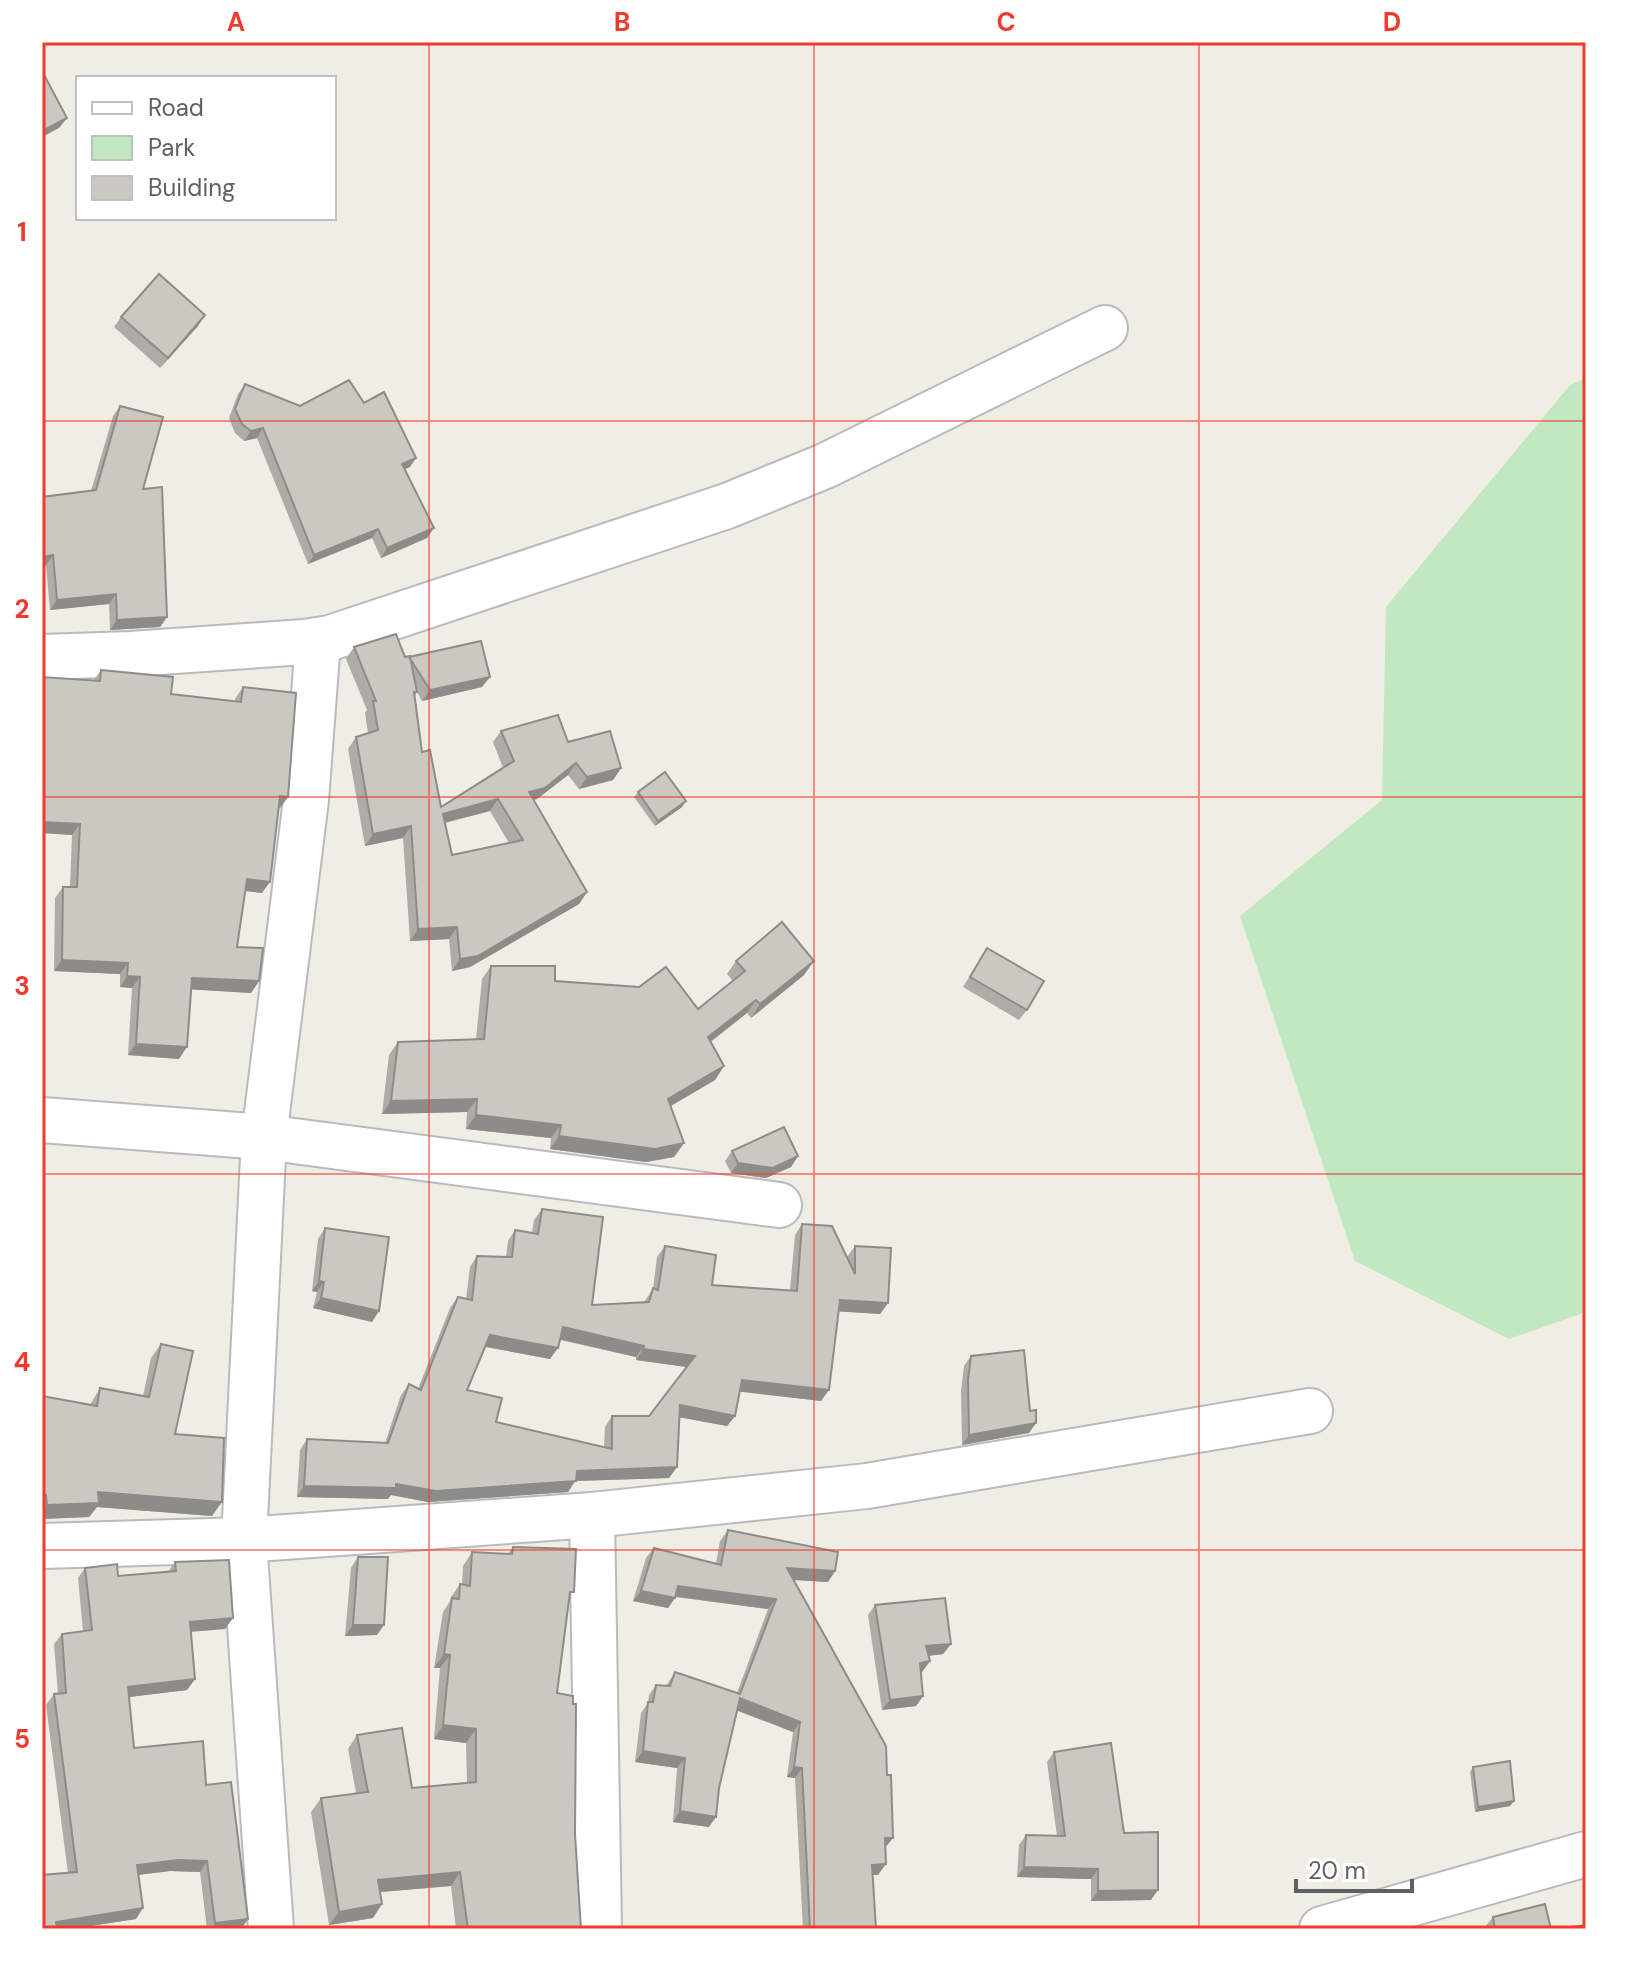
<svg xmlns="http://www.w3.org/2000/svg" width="1628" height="1971" viewBox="0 0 1628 1971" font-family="'DM Sans',sans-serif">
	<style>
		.green { fill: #c1e8c1 }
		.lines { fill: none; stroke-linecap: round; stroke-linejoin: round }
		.minor-casing { stroke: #b7bbbf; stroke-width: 48 }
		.minor { stroke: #fff; stroke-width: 44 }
		.wall { fill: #afaca7; fill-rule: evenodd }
		.shaded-wall { fill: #8e8c88 }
		.building { fill: #cbc8c2; stroke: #8e8c88; stroke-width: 2; fill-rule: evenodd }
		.grid { fill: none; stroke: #ee3b2d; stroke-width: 2; stroke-opacity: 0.55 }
		.neatline { fill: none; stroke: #ee3b2d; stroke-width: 3 }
		.grid-label { font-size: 26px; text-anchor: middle; font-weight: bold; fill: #ee3b2d }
	</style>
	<rect width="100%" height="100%" fill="#f0ede5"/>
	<polygon class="green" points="1586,378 1586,1312 1509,1339 1355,1261 1240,916 1382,800 1386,607 1570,385"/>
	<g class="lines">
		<defs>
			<g id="minor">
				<polyline points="42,657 131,654 304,642 330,638 727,506 825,466 1105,328"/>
				<polyline points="42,1120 264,1137 779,1205"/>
				<polyline points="592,1515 867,1486 1310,1411"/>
				<polyline points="42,1546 244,1540 592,1515 599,1929"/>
				<polyline points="271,1929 244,1540 264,1137 306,800 318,641"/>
				<polyline points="1322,1929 1586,1854"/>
			</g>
		</defs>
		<use href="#minor" class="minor-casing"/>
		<use href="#minor" class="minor"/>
	</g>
	<g class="wall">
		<polygon points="121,317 198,326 160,368 114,327"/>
		<polygon points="245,384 300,406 364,403 410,467 405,469 427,538 381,558 372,538 308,564 257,438 244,441 235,433 229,418 238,394"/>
		<polygon points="120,406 143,489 167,617 160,627 110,630 109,604 50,610 46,565 42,566 42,497 91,491 113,416"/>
		<path d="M354,647L410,657L482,687L422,701L417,692L415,696L422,752L441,807L503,768L493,742L501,731L568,742L621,768L613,780L579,789L568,775L537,799L534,800L587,892L579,904L470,967L452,971L449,939L410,941L403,838L365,846L348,749L356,737L368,733L365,713L367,710L346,659ZM490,811L509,843L452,855L445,823Z"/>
		<polygon points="101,670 171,694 235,702 235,699 243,687 288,797 279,808 262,893 245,891 237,947 259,981 251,993 191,989 179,1059 128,1055 132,988 120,987 120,974 54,971 55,898 63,887 70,887 72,835 42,833 42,677 94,680"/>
		<polygon points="638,792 682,807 655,826 634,797"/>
		<polygon points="987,948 1027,1010 1019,1020 963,987"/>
		<polygon points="736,961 804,975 751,1018 747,1013 711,1042 724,1066 715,1080 670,1106 684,1143 674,1157 646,1162 550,1149 551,1138 466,1129 467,1112 382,1114 389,1055 398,1042 476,1039 482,979 491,966 555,981 698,1009 733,981 727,974"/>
		<polygon points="732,1151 798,1156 791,1167 766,1178 731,1173 725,1161"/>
		<path d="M542,1209L592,1305L644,1302L653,1289L657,1257L665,1246L712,1285L790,1290L795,1235L802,1224L847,1257L855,1246L888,1303L880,1314L838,1311L821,1401L740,1391L735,1416L727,1426L680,1417L677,1467L669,1478L575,1481L568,1492L428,1502L391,1495L388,1499L297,1497L300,1450L307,1439L385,1443L401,1395L409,1384L418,1389L450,1308L458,1297L466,1299L470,1267L477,1256L506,1257L508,1241L515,1230L532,1233L534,1220ZM560,1340L636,1357V1360L687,1367L649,1416H612L605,1427L604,1447L496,1422L467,1390L485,1347L550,1359Z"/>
		<polygon points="325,1228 372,1322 313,1308 317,1292 312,1291 318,1239"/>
		<polygon points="161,1344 175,1434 212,1516 97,1507 89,1517 42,1519 42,1396 90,1405 100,1388 143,1396 151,1358"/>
		<polygon points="971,1356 1029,1433 962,1445 961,1391 964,1366"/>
		<polygon points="728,1530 835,1571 828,1582 793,1580 885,1848 878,1875 872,1875 876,1929 803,1929 795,1778 787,1777 793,1732 738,1710 709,1827 673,1822 677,1768 635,1762 641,1713 648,1703 649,1695 656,1685 666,1686 675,1672 737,1693 768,1609 675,1597 668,1608 633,1601 646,1558 654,1548 716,1563 720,1541"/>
		<polygon points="513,1547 569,1600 557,1693 575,1834 581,1929 456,1929 451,1886 380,1892 373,1918 329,1925 311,1812 321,1798 356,1793 348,1749 357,1735 412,1788 467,1783 466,1743 434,1739 440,1668 434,1668 443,1612 450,1601 451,1597 460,1584 462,1584 463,1566 472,1552 508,1554"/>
		<polygon points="358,1557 377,1635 345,1636 351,1568"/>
		<polygon points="175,1562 225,1629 191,1632 195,1679 187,1690 129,1697 134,1748 206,1785 248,1919 241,1929 207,1929 200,1872 170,1871 138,1875 136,1919 71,1929 42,1929 68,1873 46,1705 54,1694 58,1694 54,1644 62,1634 83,1631 78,1578 85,1568 118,1576 168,1572"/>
		<polygon points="875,1605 951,1644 943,1654 928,1656 930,1661 922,1672 921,1672 923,1696 916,1706 882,1710 868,1615"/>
		<polygon points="1054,1752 1124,1833 1151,1900 1091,1901 1091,1879 1017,1877 1019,1845 1026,1835 1057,1836 1047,1762"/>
		<polygon points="1473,1767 1514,1801 1510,1806 1475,1812 1470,1772"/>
		<polygon points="1493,1917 1551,1929 1486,1929 1485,1927"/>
	</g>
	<g class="shaded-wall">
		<polygon points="67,118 59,128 42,137 42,131"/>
		<polygon points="205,315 198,326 160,368 168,358"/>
		<polygon points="263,428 257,438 244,441 251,431"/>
		<polygon points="416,458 410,467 395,473 402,464"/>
		<polygon points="434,528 427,538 381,558 387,548"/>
		<polygon points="378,529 372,538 308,564 314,555"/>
		<polygon points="53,555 46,565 42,566 42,557"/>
		<polygon points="116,594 109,604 50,610 57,600"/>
		<polygon points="167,617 160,627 110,630 117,620"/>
		<polygon points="490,677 482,687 422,701 430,690"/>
		<polygon points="576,763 568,775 537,799 521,803 529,792"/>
		<polygon points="621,768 613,780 579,789 587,777"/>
		<polygon points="280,796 288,797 280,808 272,808"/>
		<polygon points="498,799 490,811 435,825 443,814"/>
		<polygon points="686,801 682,807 655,826 658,821"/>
		<polygon points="42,822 80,824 72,835 42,833"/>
		<polygon points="411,826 403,838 365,846 373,834"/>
		<polygon points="247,879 270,882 262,893 239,890"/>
		<polygon points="587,892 579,904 470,967 452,971 460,959"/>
		<polygon points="457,927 449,939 410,941 418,929"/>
		<polygon points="62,960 128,963 120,974 54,971"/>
		<polygon points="814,961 804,975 751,1018 760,1004"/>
		<polygon points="127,976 140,977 132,988 120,987"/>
		<polygon points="192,978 259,981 251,993 184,989"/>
		<polygon points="756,1000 747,1013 699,1050 708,1037"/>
		<polygon points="136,1044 187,1047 179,1059 128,1055"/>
		<polygon points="724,1066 715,1080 659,1113 668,1099"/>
		<polygon points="477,1099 467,1112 382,1114 391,1101"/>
		<polygon points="476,1115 561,1125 551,1138 466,1129"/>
		<polygon points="559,1136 684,1143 674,1157 646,1162 550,1149"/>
		<polygon points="798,1156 791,1167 766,1178 731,1173 738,1163"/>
		<polygon points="319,1281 324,1282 317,1292 312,1291"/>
		<polygon points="321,1298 379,1311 372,1322 313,1308"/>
		<polygon points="840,1300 888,1303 880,1314 832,1311"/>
		<polygon points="563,1327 644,1346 636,1357 555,1338"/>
		<polygon points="490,1335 558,1348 550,1359 482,1346"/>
		<polygon points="643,1349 695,1356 687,1367 636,1360"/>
		<polygon points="742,1380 829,1390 821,1401 734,1391"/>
		<polygon points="680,1405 735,1416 727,1426 672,1416"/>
		<polygon points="1036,1423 1029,1433 962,1445 969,1435"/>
		<polygon points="677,1467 669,1478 575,1481 568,1492 428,1502 391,1495 388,1499 297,1497 304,1486 577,1471"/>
		<polygon points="98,1492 222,1502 212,1516 97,1507 89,1517 42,1519 42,1511 47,1505"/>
		<polygon points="787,1568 835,1571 828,1582 780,1579"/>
		<polygon points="678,1586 776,1599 768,1609 671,1596"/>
		<polygon points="641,1591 675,1598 668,1608 633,1601"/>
		<polygon points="233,1618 225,1629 183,1632 190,1622"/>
		<polygon points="353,1625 384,1625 377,1635 345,1636"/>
		<polygon points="951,1644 943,1654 919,1657 926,1646"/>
		<polygon points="444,1654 450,1655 440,1668 434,1668"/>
		<polygon points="930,1661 922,1672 913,1673 920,1663"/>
		<polygon points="195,1679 187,1690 121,1698 128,1687"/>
		<polygon points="923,1696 916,1706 882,1710 890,1700"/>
		<polygon points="740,1698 800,1722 793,1732 733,1709"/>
		<polygon points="443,1725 476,1729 466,1743 434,1739"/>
		<polygon points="643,1751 685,1758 677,1768 635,1762"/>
		<polygon points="794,1767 802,1768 795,1778 787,1777"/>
		<polygon points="1514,1801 1510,1806 1475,1812 1478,1807"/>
		<polygon points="680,1811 716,1817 709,1827 673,1822"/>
		<polygon points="885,1838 893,1838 885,1848"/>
		<polygon points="178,1860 207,1861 200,1872 170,1871 129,1876 137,1865"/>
		<polygon points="886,1864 878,1875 864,1875 872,1865"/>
		<polygon points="1024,1867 1098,1869 1091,1879 1017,1877"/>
		<polygon points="460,1872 451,1886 369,1893 378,1880"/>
		<polygon points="1158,1890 1151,1900 1091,1901 1098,1891"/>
		<polygon points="382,1904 373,1918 329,1925 339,1912"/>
		<polygon points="143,1908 136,1919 71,1929 51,1929 56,1922"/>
		<polygon points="248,1919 241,1929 211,1929 215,1923"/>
	</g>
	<g class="building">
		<polygon points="42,71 67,118 42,131"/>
		<polygon points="159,274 205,315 168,358 121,317"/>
		<polygon points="349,380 364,403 384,392 416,458 402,464 434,528 387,548 378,529 314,555 263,428 251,431 242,424 235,409 245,384 300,406"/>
		<polygon points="120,406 163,417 143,489 162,487 167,617 117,620 116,594 57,600 53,555 42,557 42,497 96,490"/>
		<path d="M396,634L405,657L410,656L417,692H414L422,752L430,750L441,807L514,761L501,731L558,715L568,742L610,731L621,768L587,777L576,763L545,788L529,792L587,892L478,956L460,959L457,927L418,929L411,826L373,834L356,737L378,730L373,701H376L354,647ZM498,799L523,840L452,855L443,814Z"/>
		<polygon points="481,641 490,677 430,690 409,657"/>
		<polygon points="101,670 173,677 171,694 241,702 243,687 296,693 288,797 280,796 270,882 247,879 237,947 263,948 259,981 192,978 187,1047 136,1044 140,977 127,976 128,963 62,960 63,887 77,887 80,824 42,822 42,677 100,681"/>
		<polygon points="665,772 686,801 658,821 638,792"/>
		<polygon points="782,922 814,961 760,1004 756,1000 708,1037 724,1066 668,1099 684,1143 655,1149 559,1136 561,1125 476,1115 477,1099 391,1101 398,1042 484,1039 491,966 555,966 555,981 639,987 666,967 698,1009 745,971 736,961"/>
		<polygon points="987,948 1044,981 1027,1010 970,977"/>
		<polygon points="784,1127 798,1156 773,1168 738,1163 732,1151"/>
		<path d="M542,1209L603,1217L592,1305L649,1302L653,1288L658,1290L665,1246L716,1255L712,1285L797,1291L802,1224L832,1226L855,1274V1246L891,1248L888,1303L840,1300L829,1390L742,1380L735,1416L680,1405L677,1467L577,1471L576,1481L436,1491L396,1484V1488L304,1486L307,1439L388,1443L409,1384L421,1390L458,1297L472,1300L477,1256L512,1257L515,1230L538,1234ZM563,1327L644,1346L643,1349L695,1356L649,1416H612V1449L496,1422L502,1398L467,1390L490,1335L558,1348Z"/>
		<polygon points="325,1228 389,1237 379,1311 321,1298 324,1282 319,1281"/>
		<polygon points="161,1344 193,1351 175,1434 224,1438 222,1502 98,1492 99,1503 47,1505 46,1495 42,1494 42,1396 97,1406 100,1388 149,1397"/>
		<polygon points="1024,1350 1030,1411 1036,1410 1036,1423 969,1435 968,1380 971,1356"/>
		<polygon points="728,1530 838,1552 835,1571 787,1568 886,1746 887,1775 891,1775 893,1838 885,1838 886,1864 872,1865 876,1929 810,1929 802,1768 794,1767 800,1722 740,1698 719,1788 716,1817 680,1811 685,1758 643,1751 648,1702 653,1702 656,1685 670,1686 675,1672 740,1694 776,1599 678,1586 675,1598 641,1591 654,1548 721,1565"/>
		<polygon points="513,1547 576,1549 574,1592 570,1592 557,1693 573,1696 573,1704 576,1704 575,1834 581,1929 468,1929 460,1872 378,1880 382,1904 339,1912 321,1798 368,1792 357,1735 402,1728 412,1788 476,1782 476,1729 443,1725 450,1655 444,1654 452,1598 459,1599 460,1584 470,1586 472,1552 512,1554"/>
		<polygon points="358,1557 388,1557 384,1625 353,1625"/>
		<polygon points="229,1560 233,1618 190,1622 195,1679 128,1687 134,1748 203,1741 206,1785 231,1782 248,1919 215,1923 207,1861 178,1860 137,1865 143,1908 56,1922 57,1929 42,1929 42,1875 77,1872 54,1694 66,1693 62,1634 92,1630 85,1568 117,1564 118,1576 176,1571 175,1562"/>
		<polygon points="945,1598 951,1644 926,1646 930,1661 920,1663 923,1696 890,1700 875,1605"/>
		<polygon points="1111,1743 1124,1833 1158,1832 1158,1890 1098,1891 1098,1869 1024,1867 1026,1835 1065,1836 1054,1752"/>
		<polygon points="1510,1761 1514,1801 1478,1807 1473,1767"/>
		<polygon points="1545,1904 1551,1929 1495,1929 1493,1917"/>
		<polygon points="1586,1925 1586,1929 1557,1929"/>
	</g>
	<path class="grid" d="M429,42V1929M814,42V1929M1199,42V1929M42,421H1586M42,797H1586M42,1174H1586M42,1550H1586"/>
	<rect width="1628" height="1971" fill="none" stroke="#ffffff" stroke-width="88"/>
	<rect x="76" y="76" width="260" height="144" fill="#ffffff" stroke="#bec0c2" stroke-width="2"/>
	<rect x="92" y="102" width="40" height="12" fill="#ffffff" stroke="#bec0c2" stroke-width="2"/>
	<text x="148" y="116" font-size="24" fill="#5d6166">Road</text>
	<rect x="92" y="136" width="40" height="24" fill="#c1e8c1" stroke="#bec0c2" stroke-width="2"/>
	<text x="148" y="156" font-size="24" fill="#5d6166">Park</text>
	<rect x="92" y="176" width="40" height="24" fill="#cbc8c2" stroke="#bec0c2" stroke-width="2"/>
	<text x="148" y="196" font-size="24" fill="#5d6166">Building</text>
	<path d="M1296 1879v12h116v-12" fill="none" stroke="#5d6166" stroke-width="4"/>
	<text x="1308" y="1879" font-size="24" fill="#5d6166" stroke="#ffffff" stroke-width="6" paint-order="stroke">20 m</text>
	<rect x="44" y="44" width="1540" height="1883" class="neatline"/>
	<g class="grid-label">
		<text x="236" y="31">A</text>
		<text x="622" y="31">B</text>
		<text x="1006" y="31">C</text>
		<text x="1392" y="31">D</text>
		<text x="22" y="241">1</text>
		<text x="22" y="618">2</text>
		<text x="22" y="995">3</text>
		<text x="22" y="1371">4</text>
		<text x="22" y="1748">5</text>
	</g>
</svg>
